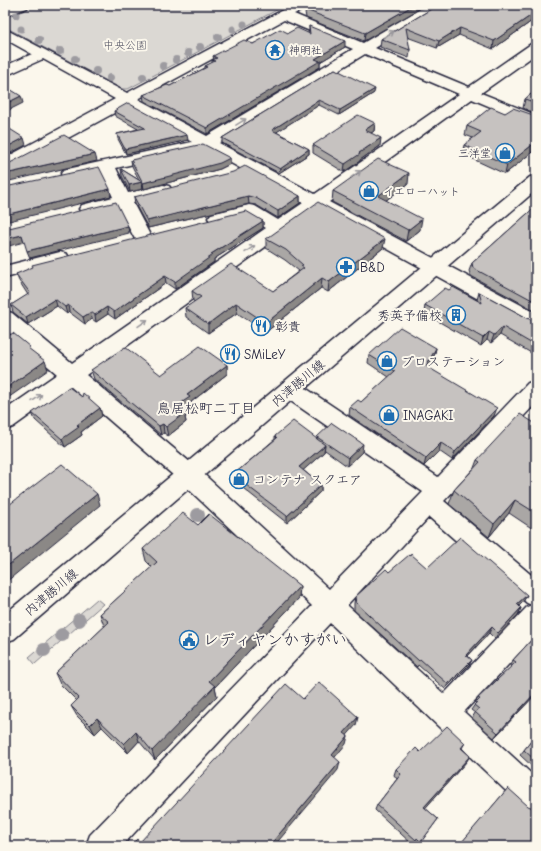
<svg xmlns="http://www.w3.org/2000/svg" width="541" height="851" viewBox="0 0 541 851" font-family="'Comic Neue','Klee One',sans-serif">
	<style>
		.green { fill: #dbd8d3; stroke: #7e7d87 }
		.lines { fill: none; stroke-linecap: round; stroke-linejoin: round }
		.minor-casing { stroke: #22223b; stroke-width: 3 }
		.major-casing { stroke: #22223b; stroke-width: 3 }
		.minor { fill: #fbf7ec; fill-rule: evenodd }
		.major { fill: #fbf7ec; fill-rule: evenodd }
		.tree { fill: #9d9ba0 }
		.wall { fill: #aaa7a5; stroke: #22223b }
		.shaded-wall { fill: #8b8886; stroke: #22223b }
		.building { fill: #c6c2c0; stroke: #22223b }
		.oneway { stroke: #99979c }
		.labels { text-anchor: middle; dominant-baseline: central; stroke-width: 4; stroke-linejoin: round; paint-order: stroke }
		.far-park-label { font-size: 11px; fill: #505061; stroke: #fbf7ec }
		.far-poi-label { font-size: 11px; fill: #22223b; stroke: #fbf7ec; text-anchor: start }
		.poi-label { font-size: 13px; fill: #22223b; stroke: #fbf7ec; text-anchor: start }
		.street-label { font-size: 13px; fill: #22223b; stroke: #fbf7ec }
		.neighbourhood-label { font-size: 14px; fill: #22223b; stroke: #fbf7ec }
		.near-poi-label { font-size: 16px; fill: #22223b; stroke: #fbf7ec; text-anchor: start }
	</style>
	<rect width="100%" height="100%" fill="#fbf7ec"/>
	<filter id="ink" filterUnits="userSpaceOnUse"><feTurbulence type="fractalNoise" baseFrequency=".025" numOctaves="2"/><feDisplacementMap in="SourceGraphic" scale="8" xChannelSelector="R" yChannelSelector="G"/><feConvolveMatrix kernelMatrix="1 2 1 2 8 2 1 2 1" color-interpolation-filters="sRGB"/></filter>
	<g filter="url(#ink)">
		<g class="green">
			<polygon points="32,5 286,5 128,89 122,89 5,27 5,17"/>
			<polygon points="97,599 103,604 35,664 29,657"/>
		</g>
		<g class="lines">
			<defs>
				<g id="minor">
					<polygon points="11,5 29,5 27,8 5,16 5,7"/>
					<path d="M292,5H309L307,8L294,14L363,43L427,5H443L441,8L375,48L469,87L531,44L536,43V54L481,93L536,115V126L472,99L329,202L536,313V329L529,327L317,210L86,375L197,468L329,589L423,492L282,395L279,389L282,383L290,381L298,383L438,477L528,383L536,381V403L444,501L536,579V635L464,712L536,778V813L525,809L330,623L122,846H86L90,835L312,606L181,482L70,386L13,427L5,430V410L57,374L5,329V311L12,313L72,363L266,228L246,216L217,224L211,222L208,218L211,214L249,205L255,206L278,220L303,203L204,148L116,168L128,193L163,185L169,186L172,190L169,194L133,203L151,237L148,241L142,243L136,241L118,207L88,214L82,213L79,209L82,205L113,197L101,172L69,179L63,178L61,174L63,170L192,142L127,106L11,169L5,170V158L115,99L43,59L5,76V66L32,54L5,39V29L127,93ZM284,20L353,49L207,136L138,99ZM365,54L459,94L315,194L219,143ZM429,517L527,603L532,605L527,607L444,694L347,605Z"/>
					<polygon points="60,252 67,254 69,258 67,262 5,278 5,266"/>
				</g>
				<polygon id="major" points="536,176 536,190 14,639 5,642 5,614 530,177"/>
			</defs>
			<use href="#minor" class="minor-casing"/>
			<use href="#major" class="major-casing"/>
			<use href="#minor" class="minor"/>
			<use href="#major" class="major"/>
		</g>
		<g class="tree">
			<circle cx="16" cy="15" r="3.5"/>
			<circle cx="244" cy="24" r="3.5"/>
			<circle cx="21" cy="29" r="3.5"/>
			<circle cx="233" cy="29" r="3.5"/>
			<circle cx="218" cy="37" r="4"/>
			<circle cx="39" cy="40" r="4"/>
			<circle cx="200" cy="47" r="4"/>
			<circle cx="60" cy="51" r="4"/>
			<circle cx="188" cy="53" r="4"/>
			<circle cx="75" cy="59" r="4"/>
			<circle cx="176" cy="60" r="4"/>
			<circle cx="163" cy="66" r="4"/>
			<circle cx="96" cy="71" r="4"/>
			<circle cx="143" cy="77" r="4"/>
			<circle cx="110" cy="78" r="4"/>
			<circle cx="198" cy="515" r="7"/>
			<circle cx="79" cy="620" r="7"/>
			<circle cx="62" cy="635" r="7"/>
			<circle cx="44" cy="650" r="7"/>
		</g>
		<g class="wall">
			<polygon points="306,5 426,5 364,41 306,18 305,12"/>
			<polygon points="438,5 536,5 536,18 493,49 459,35 437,48 407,37 410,50 409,58 380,47 381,39"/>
			<polygon points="309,26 345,47 320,62 320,67 207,134 144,101 143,95 170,86 205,68 205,66 212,63 212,60 214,60 213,56 288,33 309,33"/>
			<polygon points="335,69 374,93 339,115 319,105 276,132 309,149 309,154 279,173 222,143 222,138"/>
			<polygon points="536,90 536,114 523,108 525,99"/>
			<polygon points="114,111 188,140 126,154 118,139 117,134 138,129 115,116"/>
			<polygon points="505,113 536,116 536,149 505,174 462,154 464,145 473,138 465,135 467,126"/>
			<polygon points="375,123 374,131 371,133 380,146 360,160 360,161 344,172 313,153 313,145"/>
			<polygon points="230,158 230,164 220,169 144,189 142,186 143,189 130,192 122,176 121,169 139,180 132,166 131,160"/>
			<polygon points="408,184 386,200 420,230 406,241 332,202 333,191"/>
			<polygon points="300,196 300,203 278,218 256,205 249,204 148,228 135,204 134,197"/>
			<polygon points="536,206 536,311 471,276 469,271 472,263"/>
			<polygon points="263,221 263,228 214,259 214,262 175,289 166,283 115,319 108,314 96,322 92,319 85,324 69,312 67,314 57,306 28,324 13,312 11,305 28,295 19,281 16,274"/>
			<polygon points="266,239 383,248 328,292 321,288 266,332 237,313 208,333 186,317 185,308 195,302 193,301 192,291 273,291 299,271 285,260 266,248"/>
			<polygon points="449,290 477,300 479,292 531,320 536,321 536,354 535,353 533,354 500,335 491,343 487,340 481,346 424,313 425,305"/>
			<polygon points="436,348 434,357 428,367 494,416 452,460 439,451 424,466 349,415 350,407 361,402 389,377 368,363 369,355"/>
			<polygon points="227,365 227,374 191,402 191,406 186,410 187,416 185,417 186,422 168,436 164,433 161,435 94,379 91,370 161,375"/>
			<polygon points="82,397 100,408 102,416 81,432 82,435 65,447 35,420 32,413"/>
			<polygon points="536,424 536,531 509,513 489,537 449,504 454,490 474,468 477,460"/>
			<polygon points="275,436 317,439 317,437 362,452 347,466 325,450 324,452 303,470 321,485 321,491 287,523 234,481 233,475 275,439"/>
			<polygon points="198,525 300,586 299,598 215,687 217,696 155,760 139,741 128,753 102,727 95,734 77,716 71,706 77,701 60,684 55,673 105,626 104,626 100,614 152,567 146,561 143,549"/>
			<polygon points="427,568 527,595 523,602 519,606 521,608 518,615 495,639 489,633 468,656 472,660 469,665 445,689 418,665 417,667 354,610 354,603 355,597 389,572"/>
			<polygon points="536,635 536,694 494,738 472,718 475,713 471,710 476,703 475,703 478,698 511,667 510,666 513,660"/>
			<polygon points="536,735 536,770 520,755"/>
			<polygon points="465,743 462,748 470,756 466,762 425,808 438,819 418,846 414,843 413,845 375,810 377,805 397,779 394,775 396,769 420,752"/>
			<polygon points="508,788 536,846 459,846"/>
		</g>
		<g class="shaded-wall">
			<polygon points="414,5 426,5 364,41 365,33"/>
			<polygon points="536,12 536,18 493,49 494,41"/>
			<polygon points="460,28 459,35 437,48 439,41"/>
			<polygon points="345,41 345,47 320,62 320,67 207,134 207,128 315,59"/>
			<polygon points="375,89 374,93 339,115 340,110"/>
			<polygon points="21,96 23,103 5,112 5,104"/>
			<polygon points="319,100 319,105 272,135 272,130"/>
			<polygon points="375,123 374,131 364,138 365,130"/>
			<polygon points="187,135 188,140 126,154 125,149"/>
			<polygon points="24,138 26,145 5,156 5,148"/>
			<polygon points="381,138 380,146 360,160 360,161 344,172 345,164 359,153"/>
			<polygon points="536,142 536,149 505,174 507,165"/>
			<polygon points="309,149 309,154 279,173 280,169"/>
			<polygon points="95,154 97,161 5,182 5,174"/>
			<polygon points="230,158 230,164 220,169 144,189 143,183"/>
			<polygon points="409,173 408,184 377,207 378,196"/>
			<polygon points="142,182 143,189 130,192 129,185"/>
			<polygon points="110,189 111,196 5,222 5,215"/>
			<polygon points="248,196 249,204 148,228 147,221"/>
			<polygon points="300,196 300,203 278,218 278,211"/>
			<polygon points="422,219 420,230 406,241 408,230"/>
			<polygon points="263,221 263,228 214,259 214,262 175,289 175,282 211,254"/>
			<polygon points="128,226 129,233 30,258 27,251"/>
			<polygon points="22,235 24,242 5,247 5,239"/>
			<polygon points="385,239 383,248 328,292 329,282"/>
			<polygon points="165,276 166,283 115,319 114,312"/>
			<polygon points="322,278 321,288 266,332 266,323"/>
			<polygon points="55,299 57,306 28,324 26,317"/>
			<polygon points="236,303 237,313 208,333 208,324"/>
			<polygon points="68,305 69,312 67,314 65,307"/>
			<polygon points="107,307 108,314 96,322 95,315"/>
			<polygon points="91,312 92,319 85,324 83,317"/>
			<polygon points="503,327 500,335 491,343 494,335"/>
			<polygon points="489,332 487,340 481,346 483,338"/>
			<polygon points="536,346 536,349 535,353 533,354"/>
			<polygon points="436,348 434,357 424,374 426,366"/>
			<polygon points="45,361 48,370 5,400 5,389"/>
			<polygon points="227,365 227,374 191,402 191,406 186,410 187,416 185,417 186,422 168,436 166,427 181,410 181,403 187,395"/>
			<polygon points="100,408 102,416 81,432 82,435 65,447 62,439 77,425"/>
			<polygon points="497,408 494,416 452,460 455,452"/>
			<polygon points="163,424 164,433 161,435 159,426"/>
			<polygon points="441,443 439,451 424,466 426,458"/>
			<polygon points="363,444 362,452 347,466 348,458"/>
			<polygon points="325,445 324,452 299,474 299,467"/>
			<polygon points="321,485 321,491 287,523 287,516"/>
			<polygon points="97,494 100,505 6,582 5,580 5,568"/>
			<polygon points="515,500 509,513 489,537 494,524"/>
			<polygon points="300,586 299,598 215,687 217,696 155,760 152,751 209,681"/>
			<polygon points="527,595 523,602 514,611 517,604"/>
			<polygon points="521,608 518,615 495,639 498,633"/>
			<polygon points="492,627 489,633 463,661 466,655"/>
			<polygon points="472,660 469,665 445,689 448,684"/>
			<polygon points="536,692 536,694 494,738 498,733"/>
			<polygon points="358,717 356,725 342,741 344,733"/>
			<polygon points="97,718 102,727 95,734 90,725"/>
			<polygon points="136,732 139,741 128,753 124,744"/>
			<polygon points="348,736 346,744 330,763 332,755"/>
			<polygon points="470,756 466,762 421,813 424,807"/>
			<polygon points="340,762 338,770 274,846 269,846"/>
		</g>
		<g class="building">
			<polygon points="306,5 414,5 365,33 306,10"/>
			<polygon points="438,5 536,5 536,12 494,41 460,28 439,41 406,28 410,50 381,39"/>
			<polygon points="309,26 345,41 315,59 320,61 207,128 143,95 167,85 170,86 207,67 205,66 215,61 212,60 217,58 213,56 244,40 253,44 280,29 288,33 297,28 310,34"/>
			<polygon points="335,69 375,89 340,110 319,100 272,130 309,149 280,169 222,138"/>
			<polygon points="5,86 21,96 5,104"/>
			<polygon points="536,90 536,103 525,99"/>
			<polygon points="128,103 187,135 125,149 117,134 145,128 114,111"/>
			<polygon points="491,107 505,113 513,108 536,116 536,121 533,124 536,125 536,142 507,165 464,145 481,132 467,126"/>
			<polygon points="358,115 375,123 365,130 381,138 359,153 360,154 345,164 313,145"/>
			<polygon points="5,126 24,138 5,148"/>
			<polygon points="64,135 95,154 5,174 5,164 10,163"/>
			<polygon points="203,144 230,158 220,163 143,183 131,160"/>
			<polygon points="378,159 409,173 378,196 422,219 408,230 333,191"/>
			<polygon points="245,166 300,196 278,211 256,198 248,196 147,221 134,197 233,172"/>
			<polygon points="99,167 110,189 5,215 5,187"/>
			<polygon points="121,169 142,182 129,185"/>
			<polygon points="116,202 128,226 27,251 22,235 5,239 5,229"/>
			<polygon points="318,202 385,239 329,282 322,278 266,323 236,303 208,324 185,308 201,297 192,291 231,264 273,291 304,268 301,266 303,265 286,250 266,239"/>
			<polygon points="536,206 536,302 473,268 472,263"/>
			<polygon points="246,211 263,221 211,254 213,255 175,282 165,276 114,312 107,307 95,315 91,312 83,317 68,305 65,307 55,299 26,317 11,305 30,293 16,274 33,267 32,265"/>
			<polygon points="453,287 482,303 479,292 531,320 536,321 536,346 503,327 494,335 489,332 483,338 425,305 445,288 449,290"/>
			<polygon points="400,327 436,348 426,366 497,408 455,452 441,443 426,458 350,407 358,400 361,402 395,371 369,355"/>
			<polygon points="13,333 30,347 28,348 45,361 5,389 5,338"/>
			<polygon points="200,346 227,365 187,395 190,397 181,403 186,407 181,410 185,413 166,427 163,424 159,426 91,370 125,347 161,375"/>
			<polygon points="69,387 82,397 83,393 100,408 77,425 79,427 62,439 32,413"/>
			<polygon points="520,414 536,424 536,513 515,500 494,524 454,490 480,462 477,460"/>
			<polygon points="293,421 325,445 299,467 321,485 287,516 233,475 277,438 275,436"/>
			<polygon points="332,423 363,444 348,458 317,437"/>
			<polygon points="62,464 97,494 5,568 5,508"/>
			<polygon points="183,513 198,525 209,514 300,586 209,681 215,686 152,751 136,732 124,744 97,718 90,725 71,706 79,698 55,673 109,622 100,614 157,562 143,549"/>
			<polygon points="460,537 527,595 517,604 521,608 498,633 492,627 466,655 472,660 448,684 420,659 419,661 356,603 355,597 386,569 389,572 409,555 410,556 411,554 427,568"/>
			<polygon points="536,635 536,692 498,733 475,712 479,709 474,705 480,699 478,698 516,662 513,660"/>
			<polygon points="319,682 358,717 344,733 348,736 332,755 340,762 269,846 130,846 137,839 140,842 286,684 303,699"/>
			<polygon points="447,726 465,743 461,748 470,756 424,807 438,819 421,842 417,838 416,840 377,805 401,774 396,769 416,748 420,752"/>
			<polygon points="536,735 536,761 524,750"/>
			<polygon points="508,788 528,806 533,808 536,811 536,846 464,846 461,843"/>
		</g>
		<defs><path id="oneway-shaft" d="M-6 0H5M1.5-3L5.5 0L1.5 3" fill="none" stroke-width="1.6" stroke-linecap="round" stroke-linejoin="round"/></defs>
		<g class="oneway">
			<use href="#oneway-shaft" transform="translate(389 34) rotate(-31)"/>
			<use href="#oneway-shaft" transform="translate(241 122) rotate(-31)"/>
			<use href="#oneway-shaft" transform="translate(356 174) rotate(-35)"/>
			<use href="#oneway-shaft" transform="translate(250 249) rotate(-35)"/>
			<use href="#oneway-shaft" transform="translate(143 323) rotate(-35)"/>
			<use href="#oneway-shaft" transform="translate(37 398) rotate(-35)"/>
		</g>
	</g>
	<defs>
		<symbol id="temple-ring" viewBox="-11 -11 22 22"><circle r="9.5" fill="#fbf7ec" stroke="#1f6fb2" stroke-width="1.5"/><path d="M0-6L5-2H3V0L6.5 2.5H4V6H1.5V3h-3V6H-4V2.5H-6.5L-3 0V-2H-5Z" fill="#1f6fb2"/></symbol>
		<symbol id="shop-ring" viewBox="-11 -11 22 22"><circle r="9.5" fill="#fbf7ec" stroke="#1f6fb2" stroke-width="1.5"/><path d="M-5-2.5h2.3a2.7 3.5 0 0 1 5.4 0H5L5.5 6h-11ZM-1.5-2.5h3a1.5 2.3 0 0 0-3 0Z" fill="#1f6fb2"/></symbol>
		<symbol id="pharmacy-ring" viewBox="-11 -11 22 22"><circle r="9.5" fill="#fbf7ec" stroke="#1f6fb2" stroke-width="1.5"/><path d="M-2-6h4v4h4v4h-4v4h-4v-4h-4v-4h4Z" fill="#1f6fb2"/></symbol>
		<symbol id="building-ring" viewBox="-11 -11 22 22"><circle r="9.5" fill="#fbf7ec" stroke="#1f6fb2" stroke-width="1.5"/><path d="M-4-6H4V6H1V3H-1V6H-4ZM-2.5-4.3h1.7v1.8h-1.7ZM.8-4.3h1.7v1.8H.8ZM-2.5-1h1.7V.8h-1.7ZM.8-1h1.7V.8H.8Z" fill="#1f6fb2"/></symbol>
		<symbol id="restaurant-ring" viewBox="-11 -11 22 22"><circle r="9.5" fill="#fbf7ec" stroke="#1f6fb2" stroke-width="1.5"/><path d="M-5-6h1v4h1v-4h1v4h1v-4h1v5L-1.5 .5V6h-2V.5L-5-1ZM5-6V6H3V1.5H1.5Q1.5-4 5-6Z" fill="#1f6fb2"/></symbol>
		<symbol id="civic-ring" viewBox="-11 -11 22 22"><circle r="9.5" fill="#fbf7ec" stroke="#1f6fb2" stroke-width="1.5"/><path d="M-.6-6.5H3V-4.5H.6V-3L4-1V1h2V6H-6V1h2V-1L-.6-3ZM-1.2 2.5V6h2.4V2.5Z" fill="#1f6fb2"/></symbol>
	</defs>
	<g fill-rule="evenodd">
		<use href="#temple-ring" x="264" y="39" width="22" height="22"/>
		<use href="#shop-ring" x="494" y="142" width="22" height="22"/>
		<use href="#shop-ring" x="358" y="180" width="22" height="22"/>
		<use href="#pharmacy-ring" x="335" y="256" width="22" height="22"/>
		<use href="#building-ring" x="445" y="304" width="22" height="22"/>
		<use href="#restaurant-ring" x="250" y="315" width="22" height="22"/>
		<use href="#restaurant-ring" x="219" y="343" width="22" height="22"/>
		<use href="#shop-ring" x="376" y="350" width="22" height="22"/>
		<use href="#shop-ring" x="378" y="404" width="22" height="22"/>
		<use href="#shop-ring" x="228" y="468" width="22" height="22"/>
		<use href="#civic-ring" x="178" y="629" width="22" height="22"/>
	</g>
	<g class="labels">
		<g class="far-park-label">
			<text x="125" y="45">中央公園</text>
		</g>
		<g class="far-poi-label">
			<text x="289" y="50">神明社</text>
			<text x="491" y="153" text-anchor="end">三洋堂</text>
			<text x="383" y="191">イエローハット</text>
		</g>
		<g class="poi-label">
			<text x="360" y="267">B&amp;D</text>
			<text x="442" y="315" text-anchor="end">秀英予備校</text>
			<text x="275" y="326">彰貴</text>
			<text x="244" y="354">SMiLeY</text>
			<text x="401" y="361">プロステーション</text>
			<text x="403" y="415">INAGAKI</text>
			<text x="253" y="479">コンテナ スクエア</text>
		</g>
		<g class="street-label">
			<text transform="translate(298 383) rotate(-40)">内津勝川線</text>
			<text transform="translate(51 592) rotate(-40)">内津勝川線</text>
		</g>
		<g class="neighbourhood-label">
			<text x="206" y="408">鳥居松町二丁目</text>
		</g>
		<g class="near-poi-label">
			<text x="203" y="640">レディヤンかすがい</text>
		</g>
	</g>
	<rect width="541" height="851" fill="none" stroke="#fbf7ec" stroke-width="20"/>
	<rect x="10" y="10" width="521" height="831" fill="none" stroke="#22223b" stroke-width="1.5" filter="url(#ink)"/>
</svg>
